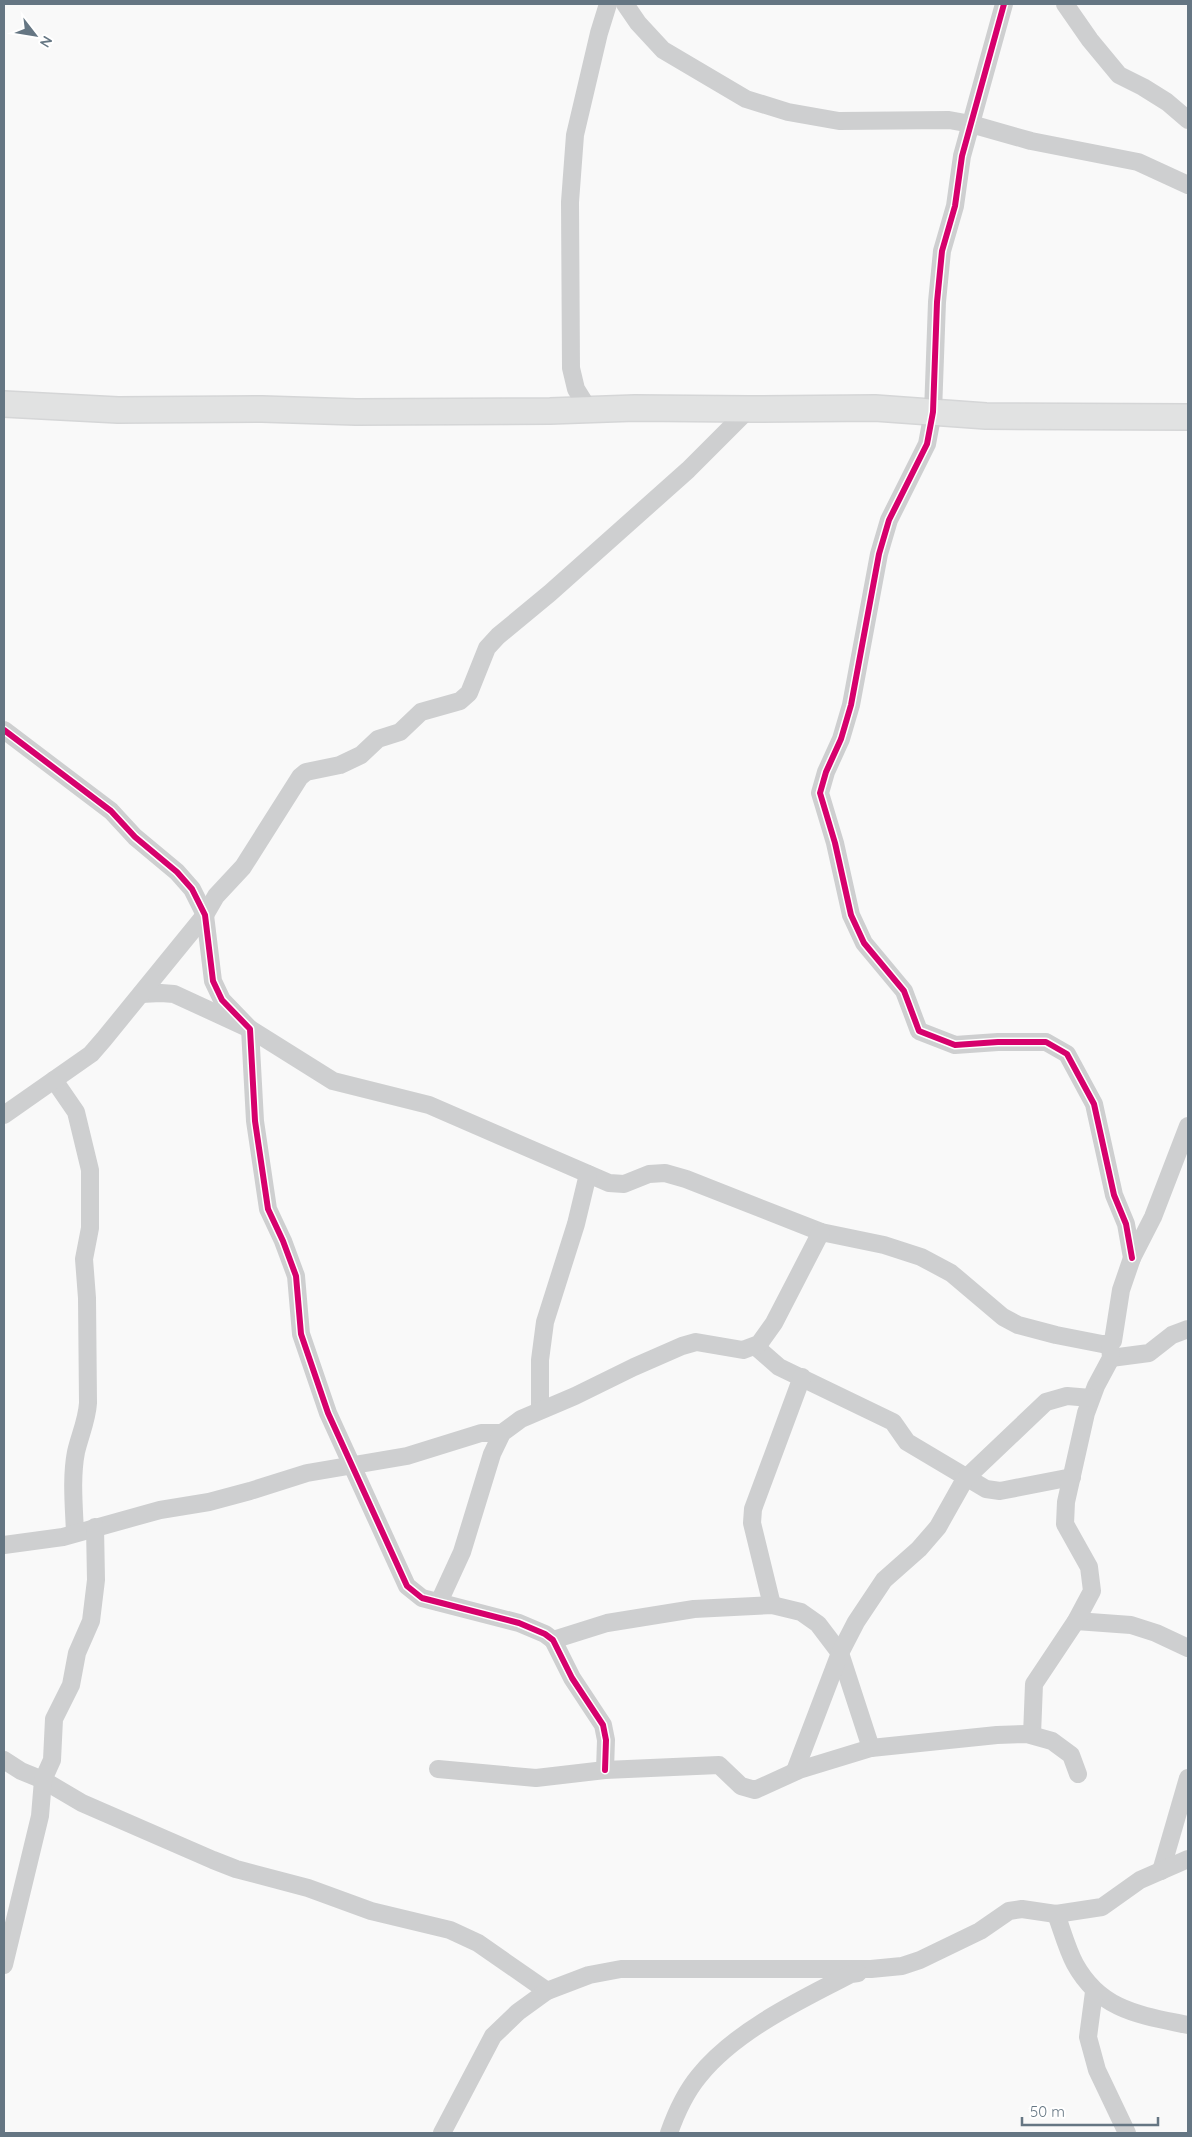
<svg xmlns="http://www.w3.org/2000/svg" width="1192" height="2137" viewBox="0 0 1192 2137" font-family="Quicksand,sans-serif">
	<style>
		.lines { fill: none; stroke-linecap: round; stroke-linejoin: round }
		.secondary-casing { stroke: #d5d6d7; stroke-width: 28 }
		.street { stroke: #cecfd0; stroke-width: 18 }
		.secondary { stroke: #e1e2e2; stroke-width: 25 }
		.cycleway-casing { stroke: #fff; stroke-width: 9 }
		.cycleway { stroke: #d6006c; stroke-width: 6 }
	</style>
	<rect width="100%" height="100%" fill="#f9f9f9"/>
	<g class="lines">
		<defs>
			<polyline id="secondary" points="4,404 118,410 262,409 356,412 550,411 635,408 749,409 875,408 986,416 1188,417"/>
		</defs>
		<use href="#secondary" class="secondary-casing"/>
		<g class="street">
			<polyline points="625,4 638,23 663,50 746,99 788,112 839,121 949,120 971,124 1031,141 1138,162 1188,185"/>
			<polyline points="1004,4 962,156 955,206 942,251 937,302 933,412 927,444 889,520 879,554 851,705 841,739 826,772 820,793 835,843 851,915 864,943 904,991 919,1031 955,1045 998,1042 1046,1042 1067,1054 1094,1104 1114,1195 1126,1224 1132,1258"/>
			<polyline points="1065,4 1090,40 1119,75 1143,87 1167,102 1188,120"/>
			<polyline points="589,410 576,389 571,368 570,202 575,135 599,33 608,4"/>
			<polyline points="4,730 111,811 135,837 177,872 192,889 205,915 213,981 222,1000 250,1029 255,1121 268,1209 283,1241 296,1276 301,1334 328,1413 407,1586 422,1598 519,1623 545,1634 553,1640 572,1678 603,1725 606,1740 605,1770"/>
			<polyline points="141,994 161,993 174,994 250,1029 333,1081 429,1105 609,1183 624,1184 649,1174 665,1173 686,1179 821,1232 884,1245 921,1257 951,1273 1003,1317 1018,1325 1056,1335 1102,1344 1110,1344"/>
			<path d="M54,1080L76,1112L90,1170V1228L84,1259L87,1298L88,1403C87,1420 80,1435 76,1452C71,1478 74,1507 75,1533"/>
			<polyline points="4,1115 91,1054 104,1039 205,915 216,896 243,867 300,777 306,772 340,765 361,755 378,739 400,732 421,712 460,701 469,693 487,648 498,636 550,593 688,470 749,409"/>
			<polyline points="755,1346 779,1367 893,1422 907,1442 986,1489 1000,1491 1072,1477"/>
			<polyline points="1111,1358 1149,1353 1172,1335 1188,1329"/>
			<polyline points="540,1410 540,1360 545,1322 576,1224 588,1174"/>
			<polyline points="4,1545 63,1537 160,1510 209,1502 250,1491 307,1473 407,1456 481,1433 502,1433"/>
			<polyline points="439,1602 462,1552 492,1454 502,1433 521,1419 575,1396 634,1367 682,1346 696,1342 743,1350 759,1344 774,1323 821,1232"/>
			<polyline points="772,1605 752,1523 753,1509 802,1377"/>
			<polyline points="1076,1621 1131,1625 1156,1633 1188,1648"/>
			<polyline points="553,1640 607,1623 694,1609 772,1605 801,1612 818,1624 840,1653 871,1748"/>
			<polyline points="1032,1735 1034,1684 1076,1621 1092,1591 1089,1567 1065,1524 1066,1502 1086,1413 1096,1386 1111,1358 1110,1344 1113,1341 1121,1290 1132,1258 1153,1217 1188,1126"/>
			<polyline points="4,1760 21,1771 43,1780 82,1803 213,1860 236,1869 308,1888 371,1911 450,1930 478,1943 547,1991"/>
			<polyline points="438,1769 536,1778 605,1770 719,1765 741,1786 755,1790 799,1770 871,1748 997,1735 1027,1734 1052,1741 1071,1755 1078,1774"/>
			<polyline points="795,1771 840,1653 856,1622 884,1580 919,1549 938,1527 965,1479 1046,1402 1067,1396 1091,1398"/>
			<polyline points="1161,1871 1188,1778"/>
			<path d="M1056,1914C1062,1930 1067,1949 1075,1964C1101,2011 1140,2015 1188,2025"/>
			<polyline points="4,1965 40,1816 43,1780 52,1760 54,1719 71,1685 77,1653 91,1621 96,1580 95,1527"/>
			<polyline points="1094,1992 1088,2037 1097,2070 1127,2133"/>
			<polyline points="442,2133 493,2036 518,2012 547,1991 589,1975 621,1969 871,1969 902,1966 920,1960 980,1931 1009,1911 1022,1909 1056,1914 1102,1907 1140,1880 1188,1859"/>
			<path d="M669,2133C676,2113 685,2093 699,2076C735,2031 800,2000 851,1974L858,1973"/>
		</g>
		<use href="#secondary" class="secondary"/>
		<defs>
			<g id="cycleway">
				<polyline points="1004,4 962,156 955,206 942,251 937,302 933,412 927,444 889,520 879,554 851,705 841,739 826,772 820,793 835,843 851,915 864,943 904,991 919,1031 955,1045 998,1042 1046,1042 1067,1054 1094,1104 1114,1195 1126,1224 1132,1258"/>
				<polyline points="4,730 111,811 135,837 177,872 192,889 205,915 213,981 222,1000 250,1029 255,1121 268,1209 283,1241 296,1276 301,1334 328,1413 407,1586 422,1598 519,1623 545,1634 553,1640 572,1678 603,1725 606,1740 605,1770"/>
			</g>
		</defs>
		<use href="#cycleway" class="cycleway-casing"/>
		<use href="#cycleway" class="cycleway"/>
	</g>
	<rect width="1192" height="2137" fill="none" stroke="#657683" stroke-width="10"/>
	<g transform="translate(35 35) rotate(121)" stroke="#ffffff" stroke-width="4" paint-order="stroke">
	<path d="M0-4L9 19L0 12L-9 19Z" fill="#657683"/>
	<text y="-8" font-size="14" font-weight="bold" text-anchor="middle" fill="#657683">N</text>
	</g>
	<path d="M1022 2117v8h136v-8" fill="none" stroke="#657683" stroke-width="2.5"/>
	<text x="1030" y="2117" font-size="15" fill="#657683" stroke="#ffffff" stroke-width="4" paint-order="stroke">50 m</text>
</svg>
